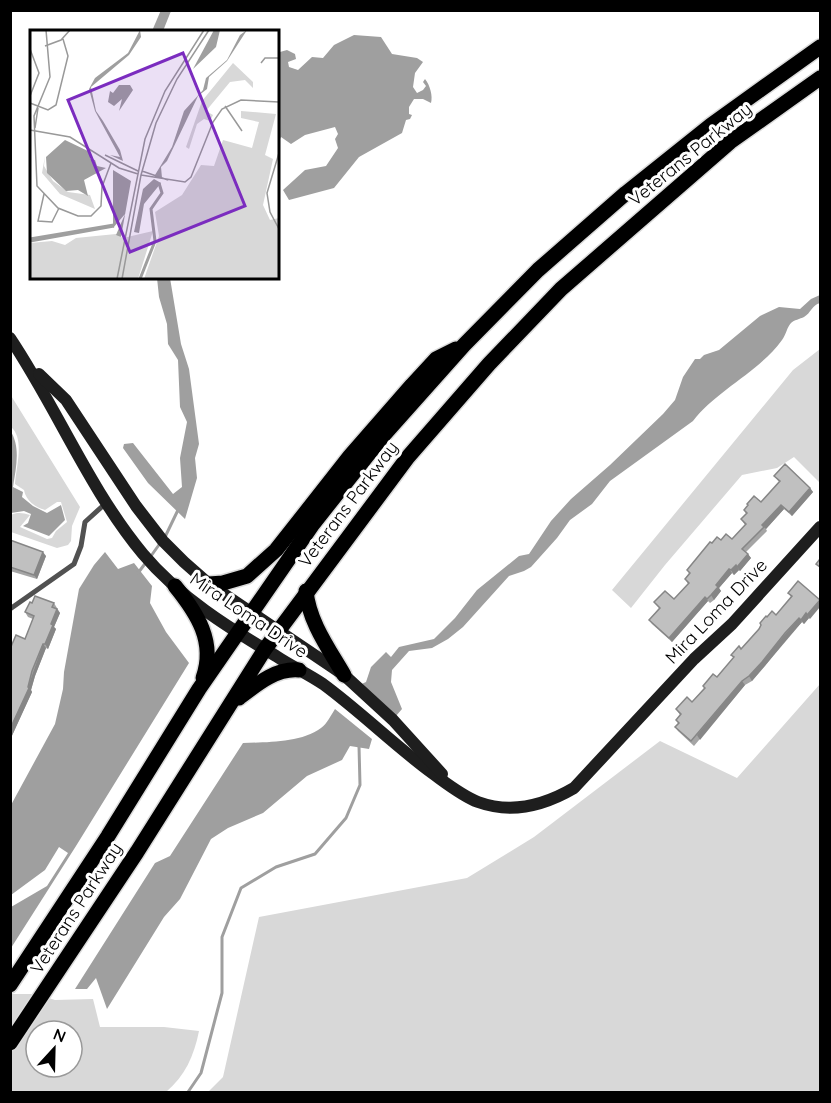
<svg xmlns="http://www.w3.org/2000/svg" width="831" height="1103" viewBox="0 0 831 1103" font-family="Quicksand,sans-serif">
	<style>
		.green { fill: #d8d8d8; fill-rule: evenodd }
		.water { fill: #9f9f9f }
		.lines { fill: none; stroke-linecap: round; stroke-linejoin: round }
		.stream { stroke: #9f9f9f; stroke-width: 3 }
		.primary-casing { stroke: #dbdbdb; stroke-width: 18 }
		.lane { stroke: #515151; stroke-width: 5 }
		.secondary { stroke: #1e1e1e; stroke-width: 12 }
		.primary { stroke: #000; stroke-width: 15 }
		.wall { fill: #a5a5a5 }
		.shaded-wall { fill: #868686 }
		.building { fill: #c0c0c0; stroke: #868686; stroke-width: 1.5 }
		.labels { text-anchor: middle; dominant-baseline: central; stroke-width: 6; stroke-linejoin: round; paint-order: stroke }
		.street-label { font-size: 18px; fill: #000; stroke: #fff }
		.inset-river { fill: none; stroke: #9f9f9f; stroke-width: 3 }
		.inset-road { fill: none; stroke: #999; stroke-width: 1.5 }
		.view { fill: #7b2cbf; fill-opacity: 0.15; stroke: #7b2cbf; stroke-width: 3 }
		.inset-edge { fill: none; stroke: #000; stroke-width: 3 }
	</style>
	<rect width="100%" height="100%" fill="#fff"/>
	<g class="green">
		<polygon points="820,349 820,483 794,457 777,468 742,475 665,565 631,608 612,590 793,370"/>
		<path d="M10,394L80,507L72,526L71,541L68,545L57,548L11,532V515C17,512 23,513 30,515L20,527L47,539L52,538L56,531L67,522L61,502H57L45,510C35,507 26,501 24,490L15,484C16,467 25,439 11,427Z"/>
		<polygon points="820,684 820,1092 208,1092 223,1077 259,917 467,878 534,837 660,741 737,778"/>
		<path d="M11,994H36L55,1000L93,999L100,1027H164L199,1031C194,1056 185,1076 166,1092H11ZM36,1031H72V1067H36Z"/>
	</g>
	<g class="water">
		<polygon points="161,10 171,11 163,31 152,31"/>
		<path d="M354,35L381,37L392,54L417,58L423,62L415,73L413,87L417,93L423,90L426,86L423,82L425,79C430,85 433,96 431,103L423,99H414L409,107V114L412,115L410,119L406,120L402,133L359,157L334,188L289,200L283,190L305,170L326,166L338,148L335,139L338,134L335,127L305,135L291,144L281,137L278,143V59L280,52L287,50L295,54L296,59L288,62L289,67L298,70L312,57L323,58L334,45Z"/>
		<polygon points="157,278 170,278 181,344 189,369 199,444 195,458 197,478 185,519 148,483 123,448 124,444 133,443 173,494 182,487 180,458 187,422 180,407 178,360 168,344 167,324 159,297"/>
		<path d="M820,295V303C812,305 811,313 804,317C800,319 794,320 791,323C787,327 786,335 782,340C760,371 716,391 693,421L610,481L592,504L570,520L557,538L531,567L524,571L509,576L463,627L448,639L432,648L409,651L392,670L391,682L402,709L390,723L351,689L366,682L371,667L386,652L391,657L399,647L434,639L455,618L477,590L519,556L529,554L551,521L571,499L610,465L663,414L675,400L683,377L695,359H700L704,355L719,350L760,316L779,307L800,309L811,299Z"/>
		<path d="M10,430C21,447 16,467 13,487L23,492L22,497L33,506L47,513L61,505L65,520L49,536L23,526L28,523L31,514L24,511L11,513Z"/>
		<polygon points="105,552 118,569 134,563 152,586 150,603 166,632 189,663 76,846 11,948 11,907 47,886 68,853 59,847 45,870 11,895 11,805 55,724 63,689 64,672 79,589 94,565"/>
		<path d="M335,709L372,739L369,749L350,746L342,760L307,776L263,813L228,828L211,839L180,899L164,917L107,1009L96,978L87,989H75L155,863L170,856L243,743C267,742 301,743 321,728C327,724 331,715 335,709Z"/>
	</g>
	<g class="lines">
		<g class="stream">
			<polyline points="165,537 178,510"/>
			<polyline points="151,556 161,542"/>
			<polyline points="138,573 147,561"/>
			<polyline points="188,1092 201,1073 222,993 222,937 241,888 276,867 315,854 346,818 360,785 359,746"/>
		</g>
		<defs>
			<g id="primary">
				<polyline points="209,584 223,583 247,576 276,550 350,456 412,385 436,359 456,349"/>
				<path d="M175,586C197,613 216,642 203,678"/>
				<path d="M306,591C309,622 329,649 344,675"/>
				<path d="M239,698C257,684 276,668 299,670"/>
				<polyline points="10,985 108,836 199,689 313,524 382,437 464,345 538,270 626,193 711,125 820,47"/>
				<polyline points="10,1043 137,852 265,649 408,457 489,364 561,289 730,142 820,78"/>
			</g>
		</defs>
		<use href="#primary" class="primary-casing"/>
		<polyline class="lane" points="10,609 74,564 81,546 85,522 106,503"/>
		<g class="secondary">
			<path d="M10,338C57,408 89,489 143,554C179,597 229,628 276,656C291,666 308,674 323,684C361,712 394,745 432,773C446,783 462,796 478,802C511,814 545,805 574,788L694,659L732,624L820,527"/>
			<polyline points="39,374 66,400 136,506 163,541 184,562 209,584 344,675 393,720 442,774"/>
		</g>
		<use href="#primary" class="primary"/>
	</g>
	<g class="wall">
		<polygon points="774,476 810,488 813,492 792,516 784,509 766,529 767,531 746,552 751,558 740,571 739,570 734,575 732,573 719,588 721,591 714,600 710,603 708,601 672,642 652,624 649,620 659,608 654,602 674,599 688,584 685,579 689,573 687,570 712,543 721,540 732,539 745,525 741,519 746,514 744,510 761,502 779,482"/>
		<polygon points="10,540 46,556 37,579 10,571"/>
		<polygon points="798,581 810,619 809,618 804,624 802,622 788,637 765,666 752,681 745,685 694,746 678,731 675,727 678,723 676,720 680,715 676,709 692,702 704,688 703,686 717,677 734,658 731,655 741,649 759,629 761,625 760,623 767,617 776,615 791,597 788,593"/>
		<polygon points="32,603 54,603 60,613 54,627 56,629 48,649 46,648 35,676 31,690 32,692 10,740 25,639 33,619 28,617 25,612"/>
	</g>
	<g class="shaded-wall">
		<polygon points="810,488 813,492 792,516 789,512"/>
		<polygon points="781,505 784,509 766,529 762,525"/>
		<polygon points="43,552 46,556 37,579 34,575"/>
		<polygon points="748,554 751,558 740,571 737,567"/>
		<polygon points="736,565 739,570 734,575 731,570"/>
		<polygon points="729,569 732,573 719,588 721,591 714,600 711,595 716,585"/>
		<polygon points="705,597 708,601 672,642 669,638"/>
		<polygon points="820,600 820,607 810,619 807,615"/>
		<polygon points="57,609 60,613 54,627 56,629 48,649 45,644 51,624"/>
		<polygon points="806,613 809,618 804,624 801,620"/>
		<polygon points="799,618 802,622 752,681 749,676"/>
		<polygon points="43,644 46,648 35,676 31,690 32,692 10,740 10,729 28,687"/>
		<polygon points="742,681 745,685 700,740 697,735"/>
	</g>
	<g class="building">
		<polygon points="785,464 810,488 789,512 781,505 762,525 764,527 742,549 748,554 737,567 736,565 731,570 729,569 716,585 718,587 711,595 707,599 705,597 669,638 649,620 660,608 654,602 665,591 674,599 689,583 685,579 690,573 687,570 710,542 712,543 717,537 721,540 726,534 732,539 746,524 741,519 747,513 744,510 748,505 747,504 754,496 761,502 780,481 774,476"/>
		<polygon points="10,540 43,552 34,575 10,567"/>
		<polygon points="820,559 820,567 816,564"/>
		<polygon points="798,581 820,600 807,615 806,613 801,620 799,618 785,633 762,662 749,676 742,681 691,741 675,727 679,723 676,720 681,714 676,709 687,697 692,702 705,688 703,686 713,674 717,677 734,657 731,655 739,646 741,649 759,629 761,625 760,623 766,616 767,617 772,611 776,615 792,596 788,593"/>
		<polygon points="35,596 54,603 52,607 57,609 51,624 53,625 45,644 43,644 32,671 28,687 29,688 10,729 10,649 16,635 25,639 34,616 25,612 30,602 32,603"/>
	</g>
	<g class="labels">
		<g class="street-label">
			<text transform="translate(690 154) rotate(-39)">Veterans Parkway</text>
			<text transform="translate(348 504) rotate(-53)">Veterans Parkway</text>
			<text transform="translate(716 611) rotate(-46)">Mira Loma Drive</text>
			<text transform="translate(249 615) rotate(34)">Mira Loma Drive</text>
			<text transform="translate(76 908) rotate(-57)">Veterans Parkway</text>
		</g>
	</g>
	<g transform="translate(30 30)">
		<rect width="249" height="249" fill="#fff"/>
		<path d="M203,33L223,52V58L215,50L200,52L176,81L183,85L180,91L174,89L167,94L159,119L156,117L172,71ZM211,81L246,84L235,125L243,129L233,175L240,190L249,188V249H114L129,206L125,182L152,165L171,135L184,136L193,110L222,118L229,92L211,88ZM15,126L14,136L23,151L38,162L60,165L65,179L30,164L12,143ZM123,201L108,249H0V213L22,211L35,215L46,208L86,204L93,208Z" fill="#d8d8d8"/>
		<path d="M110,0L111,7L99,25L61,57L66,81L73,91L90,120L93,131L80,125L90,127L65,81L59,59L65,48L98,23ZM184,0H190L186,17L163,39ZM217,0L197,31L179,47L177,59L168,66L137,131L131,137L132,148L125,145L142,117L154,81L173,60L176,48L197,30L210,5ZM89,55H100L103,60L89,81L92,69L84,76L78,72L80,61L83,63ZM35,110L60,122V129L65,130L67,136L76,138L54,150L58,166L48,160L36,161L17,143L16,127ZM83,140L101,151L91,207L86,205L95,184L83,198ZM124,149L131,153L114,174L109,203L104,202L113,159Z" fill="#9f9f9f"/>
		<path class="inset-river" d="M0,209L84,195M0,211L84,196M110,249L125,211L121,179L132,163L129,153"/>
		<path class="inset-road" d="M16,0L20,47L4,86L7,156L28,178L48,186H61L71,176L72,157L81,133M15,16L31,10L40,0M0,19L9,43L0,66M231,33L235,28H249M0,73L18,80L26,75L38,26L33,9M195,76L212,101M5,98L8,78M0,100L40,107L89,138L108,144M249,123L237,163L240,182L249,199M75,125L108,141M112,141L138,150M111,145L155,152L161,147L183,92L192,79L211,70L249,72M14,164L8,191L22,192L29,178M87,249L115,109L135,61L174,0M92,249L111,145L126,93L147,49L179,0"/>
		<path class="view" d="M153,23L215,176L100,222L38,70Z"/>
		<rect width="249" height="249" class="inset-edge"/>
	</g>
	<rect width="831" height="1103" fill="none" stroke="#000000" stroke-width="24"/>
	<g transform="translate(54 1049) rotate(22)"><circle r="28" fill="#ffffff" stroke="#999999" stroke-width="1.5"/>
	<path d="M0-4.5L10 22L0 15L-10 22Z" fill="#000000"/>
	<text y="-9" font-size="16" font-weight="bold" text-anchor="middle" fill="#000000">N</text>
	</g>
</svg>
